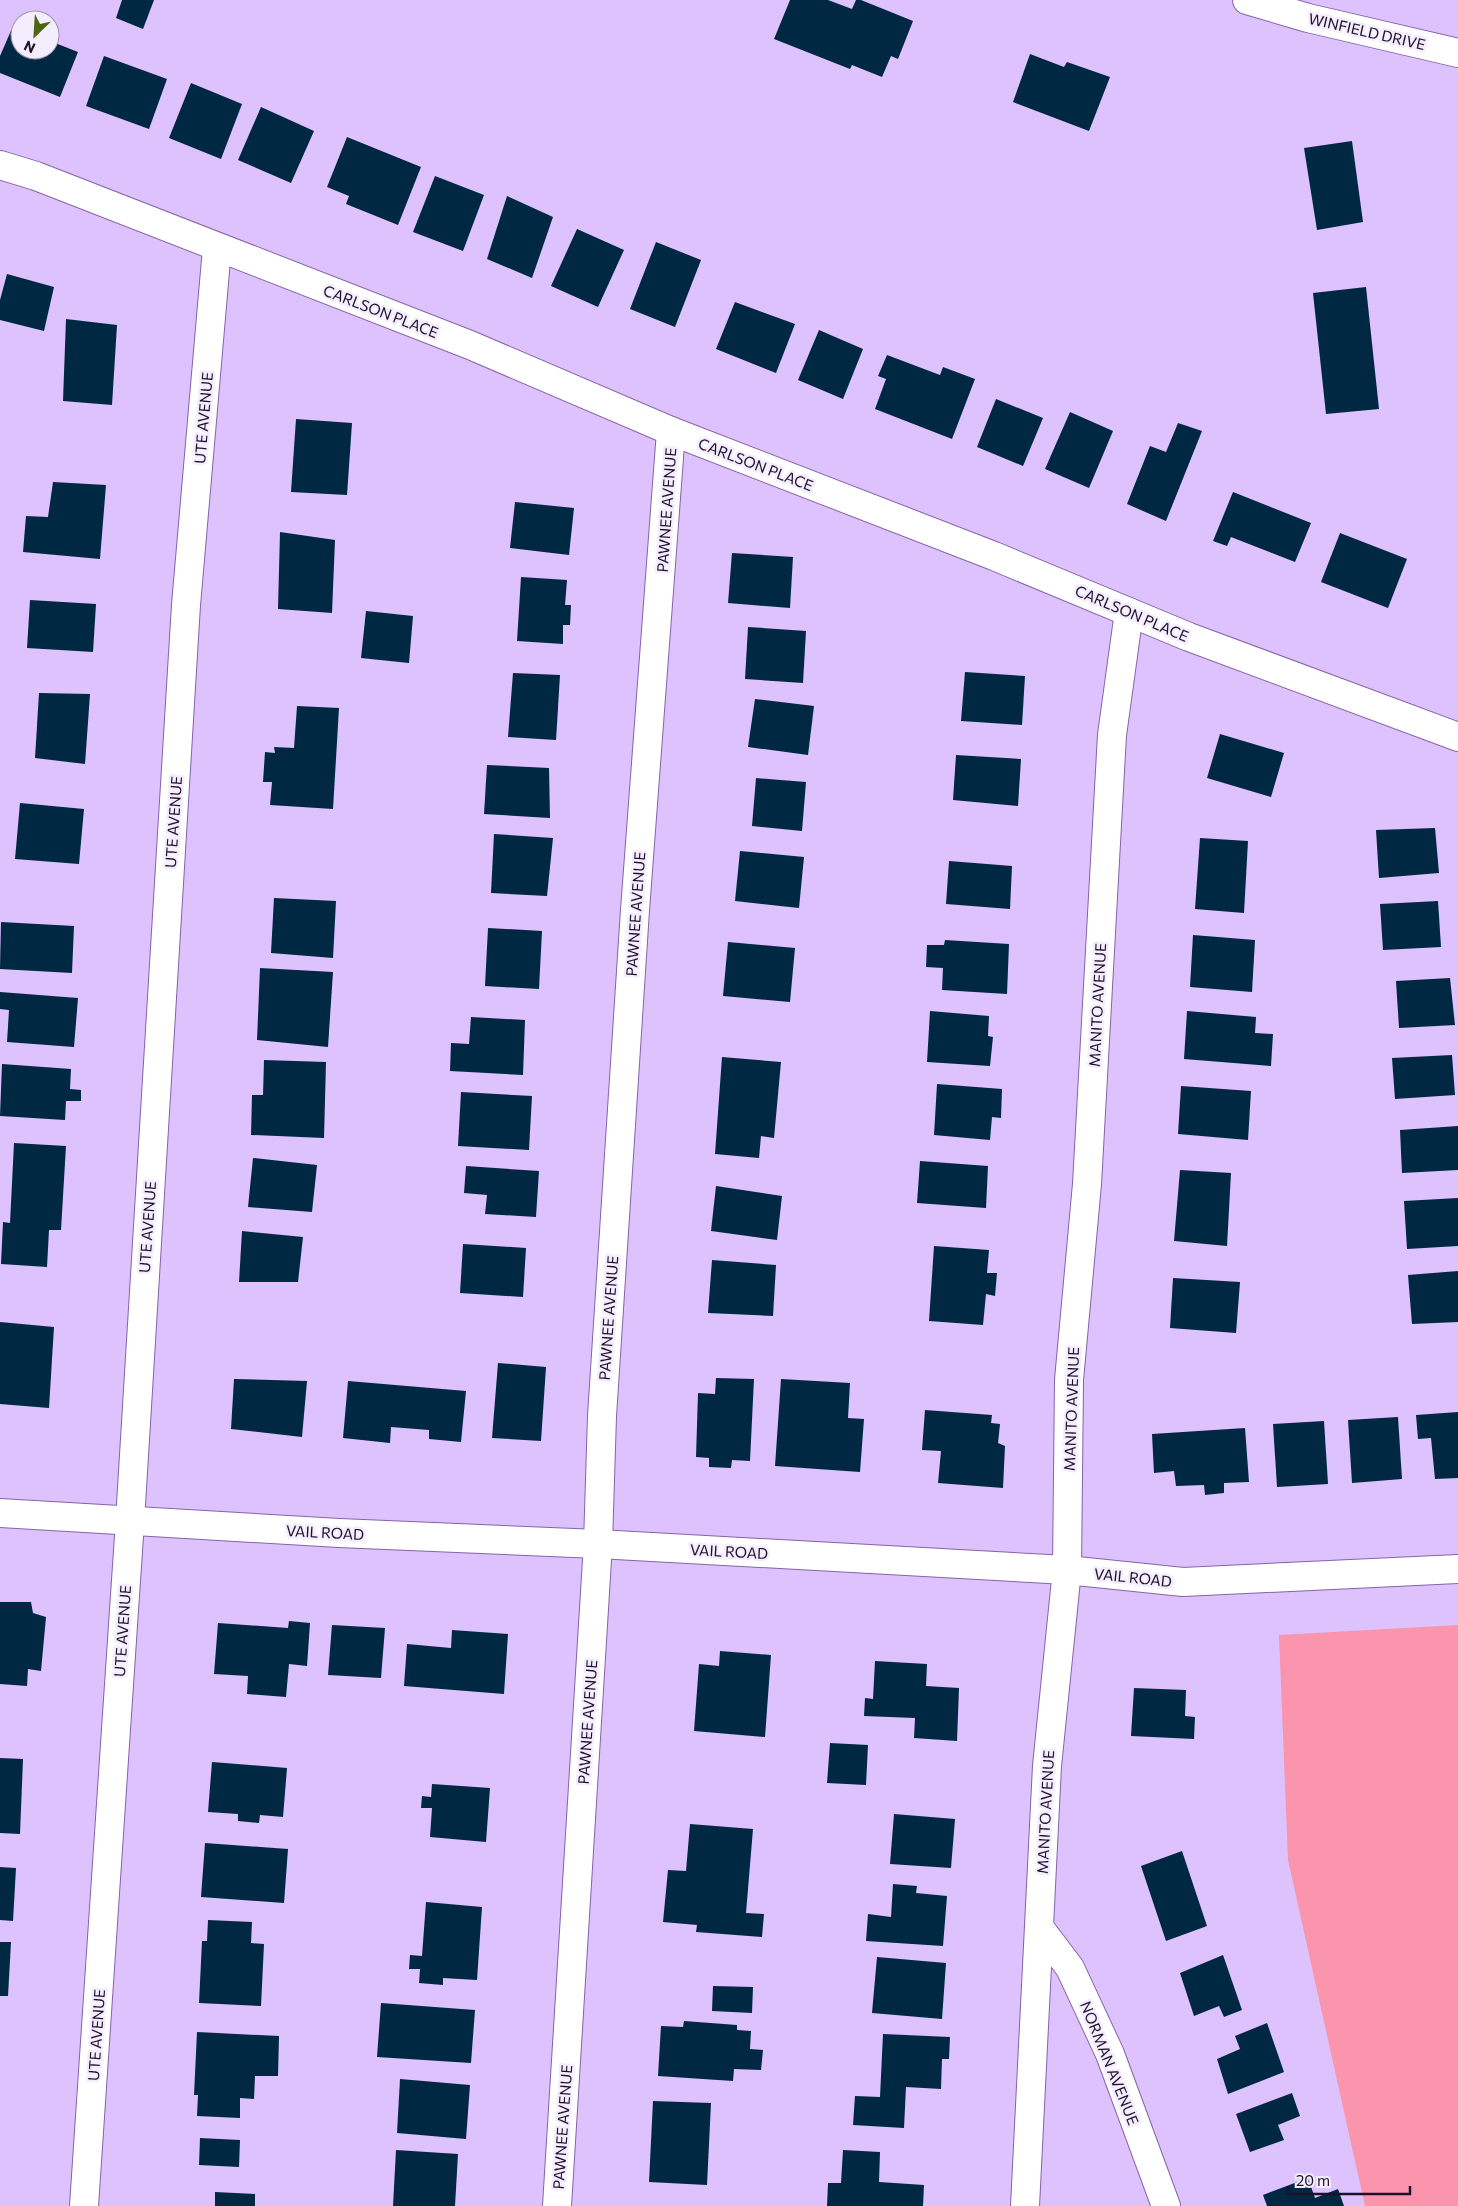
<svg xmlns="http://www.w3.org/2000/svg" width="1458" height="2206" viewBox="0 0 1458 2206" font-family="Commissioner,sans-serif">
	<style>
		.green { fill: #fb94ad }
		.building { fill: #012843 }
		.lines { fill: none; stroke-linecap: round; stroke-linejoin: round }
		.minor-casing { stroke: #8464a8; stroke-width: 30 }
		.minor { stroke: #fff; stroke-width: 28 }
		.labels { text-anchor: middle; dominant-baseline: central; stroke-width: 5; stroke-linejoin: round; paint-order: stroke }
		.street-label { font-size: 15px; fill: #1e102b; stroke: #f4edfd }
	</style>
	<rect width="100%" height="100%" fill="#ddc2fe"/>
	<polygon class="green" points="1458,1625 1458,2206 1365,2206 1288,1860 1279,1635"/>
	<g class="building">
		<polygon points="122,0 154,0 143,29 116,18"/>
		<polygon points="790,0 828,0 852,9 856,0 861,0 913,21 898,59 891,56 882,77 852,65 850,69 774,39"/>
		<polygon points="13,26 20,29 20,50 50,50 50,41 78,52 60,97 0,73 0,56"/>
		<polygon points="1030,54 1064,67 1067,62 1110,77 1089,131 1013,102"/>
		<polygon points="104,56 167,79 149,129 86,106"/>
		<polygon points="191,83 242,104 221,159 169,138"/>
		<polygon points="261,107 314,131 291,183 238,160"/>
		<polygon points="347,137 421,167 398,225 346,204 349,196 327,187"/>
		<polygon points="1352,141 1363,222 1317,230 1304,148"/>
		<polygon points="435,176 484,195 463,251 413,232"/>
		<polygon points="507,196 553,217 532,278 487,259"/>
		<polygon points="577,229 624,250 598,307 551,286"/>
		<polygon points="656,242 701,260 675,327 630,309"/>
		<polygon points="7,274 54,287 44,331 0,320 0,300"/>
		<polygon points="1366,287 1379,409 1326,414 1313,293"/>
		<polygon points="735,302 795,324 776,373 716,349"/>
		<polygon points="66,319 117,325 112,405 63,401"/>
		<polygon points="819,330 863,349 843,399 798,380"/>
		<polygon points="887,355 940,375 943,367 975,379 952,439 875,409 886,379 878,376"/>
		<polygon points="996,399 1043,418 1023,466 977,447"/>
		<polygon points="1070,412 1113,431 1089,488 1045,469"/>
		<polygon points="296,419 352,423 347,495 291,492"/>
		<polygon points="1178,423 1202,431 1166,521 1127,504 1150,446 1166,452"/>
		<polygon points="53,482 106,485 100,559 23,552 26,516 48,517"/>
		<polygon points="1233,492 1311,523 1295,562 1231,537 1227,546 1213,541"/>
		<polygon points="515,502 574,508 569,555 510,548"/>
		<polygon points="280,532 335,540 332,613 278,609"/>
		<polygon points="1340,533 1407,559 1388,608 1321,582"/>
		<polygon points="732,553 793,557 790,608 728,603"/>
		<polygon points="521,577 567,580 565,605 571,605 570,625 563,625 563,644 517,641"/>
		<polygon points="30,600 96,604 93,652 27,648"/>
		<polygon points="366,611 413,616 409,663 361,658"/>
		<polygon points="748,627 806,631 803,683 745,679"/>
		<polygon points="965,672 1025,676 1022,725 961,721"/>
		<polygon points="513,673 560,675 556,740 508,737"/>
		<polygon points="39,693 90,694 85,764 35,758"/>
		<polygon points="755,699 814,706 808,755 748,747"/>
		<polygon points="297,706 339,708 333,809 270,805 272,782 263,782 265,752 275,753 274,747 294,748"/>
		<polygon points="1220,734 1284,753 1271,797 1207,778"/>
		<polygon points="956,755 1021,759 1018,806 953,800"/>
		<polygon points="487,765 549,768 550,818 484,814"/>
		<polygon points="756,778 806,782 802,831 752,826"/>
		<polygon points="20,803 84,809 79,864 15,859"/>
		<polygon points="1435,828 1439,873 1379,878 1376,830"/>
		<polygon points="494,834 553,838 547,896 491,893"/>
		<polygon points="1200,838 1248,841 1244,913 1195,909"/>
		<polygon points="740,851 804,857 799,908 735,901"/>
		<polygon points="949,861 1012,866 1010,909 946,904"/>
		<polygon points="274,898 336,901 333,958 271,953"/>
		<polygon points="1438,901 1441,947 1383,950 1380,904"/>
		<polygon points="1,922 74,926 72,973 0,969"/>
		<polygon points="488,928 542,931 539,989 485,986"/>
		<polygon points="1193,935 1255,940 1252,992 1190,987"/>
		<polygon points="945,940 1009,944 1007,994 942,990 943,968 926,967 927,945 944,945"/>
		<polygon points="728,942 795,948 790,1002 723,996"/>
		<polygon points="260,968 333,972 328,1047 257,1040"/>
		<polygon points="1450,978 1455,1025 1399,1028 1396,981"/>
		<polygon points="0,992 78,998 74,1047 7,1042 9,1010 0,1009"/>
		<polygon points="930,1011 989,1016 988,1036 993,1037 990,1066 927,1062"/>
		<polygon points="1187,1011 1256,1017 1255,1033 1273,1034 1271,1066 1184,1059"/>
		<polygon points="471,1017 525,1020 523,1075 450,1071 451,1043 469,1044"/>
		<polygon points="1452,1055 1455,1095 1395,1099 1392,1058"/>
		<polygon points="722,1057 781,1062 774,1138 761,1136 759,1158 715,1154"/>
		<polygon points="264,1060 326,1062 324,1138 251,1135 252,1095 263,1095"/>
		<polygon points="2,1064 71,1069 70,1089 81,1090 81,1101 66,1101 65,1120 0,1116"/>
		<polygon points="937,1084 1002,1089 1001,1118 992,1117 990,1140 934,1135"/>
		<polygon points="1181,1086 1251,1091 1248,1140 1178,1134"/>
		<polygon points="461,1092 532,1096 529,1150 458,1146"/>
		<polygon points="1458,1126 1458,1170 1402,1173 1400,1130"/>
		<polygon points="14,1143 66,1146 61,1230 49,1230 47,1267 1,1264 3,1222 10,1223"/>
		<polygon points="253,1158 317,1165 312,1212 248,1207"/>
		<polygon points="920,1161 988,1166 986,1208 917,1203"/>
		<polygon points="466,1166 539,1171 536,1217 485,1214 487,1195 464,1193"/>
		<polygon points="1180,1170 1231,1173 1227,1246 1174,1241"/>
		<polygon points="716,1186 782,1196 777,1240 711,1231"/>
		<polygon points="1458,1198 1458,1246 1407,1249 1404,1201"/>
		<polygon points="242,1231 303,1237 298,1282 239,1282"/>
		<polygon points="463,1244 526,1248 523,1297 460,1293"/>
		<polygon points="934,1246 989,1250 987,1273 997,1273 995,1296 986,1294 983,1325 929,1321"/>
		<polygon points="712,1260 776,1265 773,1316 708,1313"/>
		<polygon points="1458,1271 1458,1322 1412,1324 1408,1275"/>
		<polygon points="1173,1278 1240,1282 1236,1333 1170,1328"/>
		<polygon points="0,1322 54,1327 49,1408 0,1404"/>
		<polygon points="498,1363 546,1367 541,1441 492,1438"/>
		<polygon points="716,1378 754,1379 750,1461 732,1460 731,1468 709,1467 709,1458 696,1457 698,1393 715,1394"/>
		<polygon points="234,1379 307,1381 302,1437 231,1429"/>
		<polygon points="781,1379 850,1383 848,1418 864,1419 860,1472 775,1466"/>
		<polygon points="348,1381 466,1391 461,1442 429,1439 429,1430 391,1427 390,1443 343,1438"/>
		<polygon points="925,1410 992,1415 991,1423 1000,1424 998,1443 1005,1446 1003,1488 938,1483 941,1451 922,1450"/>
		<polygon points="1458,1412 1458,1478 1435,1479 1431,1438 1418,1439 1416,1415"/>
		<polygon points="1398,1417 1402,1479 1352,1483 1348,1420"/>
		<polygon points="1324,1421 1328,1484 1277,1487 1273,1424"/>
		<polygon points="1245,1428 1249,1482 1224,1483 1224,1493 1205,1495 1204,1485 1176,1486 1174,1471 1154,1473 1152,1434"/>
		<polygon points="0,1602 31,1602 33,1613 46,1617 41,1671 28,1669 27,1686 0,1684"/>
		<polygon points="289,1621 310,1623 307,1666 289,1664 286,1697 247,1694 248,1676 214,1674 218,1623 288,1628"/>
		<polygon points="332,1625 385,1628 381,1678 328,1675"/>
		<polygon points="452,1630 508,1634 504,1694 404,1686 407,1644 451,1648"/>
		<polygon points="720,1651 771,1655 765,1737 694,1731 699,1664 719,1666"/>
		<polygon points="875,1661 927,1664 926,1686 959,1688 957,1741 914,1738 915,1718 864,1716 865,1698 873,1699"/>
		<polygon points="1134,1688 1186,1690 1185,1716 1195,1717 1194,1739 1131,1736"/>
		<polygon points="830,1743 868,1745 866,1785 827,1783"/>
		<polygon points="0,1758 23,1759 20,1834 0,1833"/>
		<polygon points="212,1762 287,1768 283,1817 260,1815 259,1823 238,1821 238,1814 208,1812"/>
		<polygon points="432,1784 490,1788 486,1842 430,1837 432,1808 421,1808 422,1796 431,1797"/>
		<polygon points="894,1814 955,1819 951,1868 890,1864"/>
		<polygon points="690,1824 753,1829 746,1913 764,1914 762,1937 696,1932 697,1925 663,1922 668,1870 686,1871"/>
		<polygon points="205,1843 288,1849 284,1903 201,1897"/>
		<polygon points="1182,1851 1207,1926 1166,1941 1141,1866"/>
		<polygon points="0,1867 16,1868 13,1921 0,1920"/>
		<polygon points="893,1884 917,1886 916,1893 947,1896 943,1946 866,1941 868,1914 891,1917"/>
		<polygon points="426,1902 482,1907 477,1980 443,1978 443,1985 419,1983 420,1969 409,1969 410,1955 422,1956"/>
		<polygon points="208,1920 252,1922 251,1943 264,1944 261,2006 199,2003 202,1941 207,1941"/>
		<polygon points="0,1942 11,1942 8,1996 0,1996"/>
		<polygon points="1223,1955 1242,2010 1224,2017 1219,2006 1194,2016 1180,1973"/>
		<polygon points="877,1957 946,1963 942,2019 872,2013"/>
		<polygon points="713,1986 753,1987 752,2013 712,2011"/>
		<polygon points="381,2003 475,2010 471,2063 377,2057"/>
		<polygon points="684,2021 737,2025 737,2030 751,2031 750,2049 763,2050 761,2070 734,2069 733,2081 658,2076 661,2026 683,2027"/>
		<polygon points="1267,2023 1284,2072 1228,2094 1217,2059 1240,2049 1235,2036"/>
		<polygon points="197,2032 279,2036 278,2076 255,2076 254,2099 240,2098 240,2118 197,2116 198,2095 194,2095"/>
		<polygon points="883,2034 950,2037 949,2059 942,2059 941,2089 906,2087 904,2128 853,2125 855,2096 880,2097"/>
		<polygon points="400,2079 470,2085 466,2139 397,2133"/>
		<polygon points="1292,2093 1300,2116 1278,2125 1284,2140 1250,2152 1236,2114"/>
		<polygon points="653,2101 711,2103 707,2185 649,2182"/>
		<polygon points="200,2138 240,2140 239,2167 199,2165"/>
		<polygon points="396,2150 458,2154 455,2206 393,2206"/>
		<polygon points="843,2150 880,2152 879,2182 924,2185 923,2206 827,2206 828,2183 841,2183"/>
		<polygon points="1308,2178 1315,2198 1338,2189 1344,2206 1267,2206 1263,2195"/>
		<polygon points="215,2192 255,2194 255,2206 215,2206"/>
	</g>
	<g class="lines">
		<defs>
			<g id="minor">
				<polyline points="1247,0 1308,18 1458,53"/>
				<polyline points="0,165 36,176 470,345 671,431 994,556 1189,637 1458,737"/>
				<polyline points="0,1513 339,1533 598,1544 1067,1570 1183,1582 1458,1569"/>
				<polyline points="1039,1927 1070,1968 1110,2054 1166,2206"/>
				<polyline points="84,2206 130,1521 186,605 217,248"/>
				<polyline points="557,2206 598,1544 602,1416 635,910 671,431"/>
				<polyline points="1025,2206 1047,1766 1067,1570 1069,1380 1087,1184 1112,735 1129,612"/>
			</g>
		</defs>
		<use href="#minor" class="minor-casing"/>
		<use href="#minor" class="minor"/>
	</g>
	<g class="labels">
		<g class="street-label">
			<text transform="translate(1367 31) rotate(13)">WINFIELD DRIVE</text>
			<text transform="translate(381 311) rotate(21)">CARLSON PLACE</text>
			<text transform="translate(203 418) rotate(-85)">UTE AVENUE</text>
			<text transform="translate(756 464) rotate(21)">CARLSON PLACE</text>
			<text transform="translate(666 510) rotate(-86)">PAWNEE AVENUE</text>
			<text transform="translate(1132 613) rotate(23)">CARLSON PLACE</text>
			<text transform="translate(173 822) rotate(-86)">UTE AVENUE</text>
			<text transform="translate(635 914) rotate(-86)">PAWNEE AVENUE</text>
			<text transform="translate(1097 1005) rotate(-87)">MANITO AVENUE</text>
			<text transform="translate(147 1227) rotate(-86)">UTE AVENUE</text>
			<text transform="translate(608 1318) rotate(-86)">PAWNEE AVENUE</text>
			<text transform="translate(1071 1409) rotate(-88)">MANITO AVENUE</text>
			<text transform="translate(325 1532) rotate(3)">VAIL ROAD</text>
			<text transform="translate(729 1551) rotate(3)">VAIL ROAD</text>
			<text transform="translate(1133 1577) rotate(6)">VAIL ROAD</text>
			<text transform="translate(122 1631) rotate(-86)">UTE AVENUE</text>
			<text transform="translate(587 1722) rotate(-86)">PAWNEE AVENUE</text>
			<text transform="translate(1045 1812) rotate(-87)">MANITO AVENUE</text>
			<text transform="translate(96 2035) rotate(-86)">UTE AVENUE</text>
			<text transform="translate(1110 2063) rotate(68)">NORMAN AVENUE</text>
			<text transform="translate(562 2127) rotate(-86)">PAWNEE AVENUE</text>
		</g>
	</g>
	<g transform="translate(35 35) rotate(205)"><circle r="24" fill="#f4edfd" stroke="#9e95a9"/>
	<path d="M0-4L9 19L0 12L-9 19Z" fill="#4e6514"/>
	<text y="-8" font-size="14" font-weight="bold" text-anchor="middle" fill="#1e102b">N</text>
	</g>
	<path d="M1288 2186v8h122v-8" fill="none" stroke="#1e102b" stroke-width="2.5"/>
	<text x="1296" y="2186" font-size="15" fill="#1e102b" stroke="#f4edfd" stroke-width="4" paint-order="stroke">20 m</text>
</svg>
